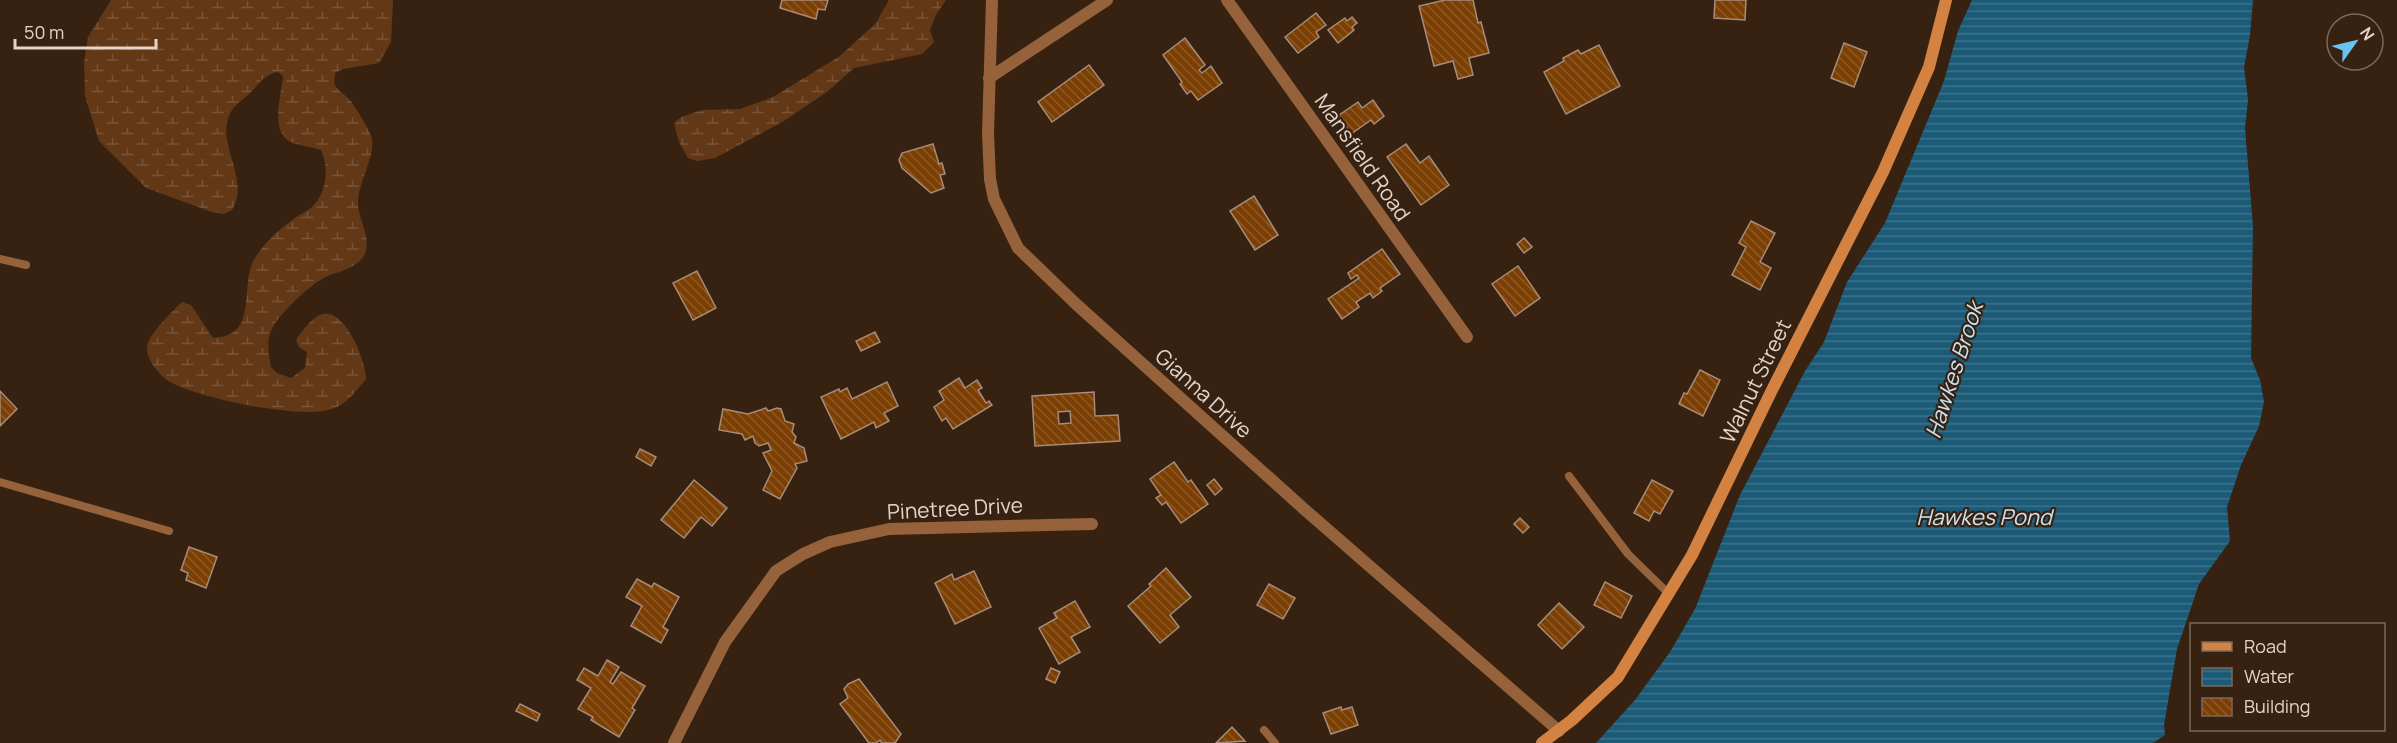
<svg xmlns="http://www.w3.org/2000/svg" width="2397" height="743" viewBox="0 0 2397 743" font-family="Manrope,sans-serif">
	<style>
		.wetland { fill: url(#wetland-marsh) }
		.water { fill: url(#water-rules) }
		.building { fill: url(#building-back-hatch); stroke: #a68c79; stroke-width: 1.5; fill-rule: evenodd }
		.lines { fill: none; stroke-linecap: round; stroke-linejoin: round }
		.service { stroke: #96623c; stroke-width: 8 }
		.minor { stroke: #96623c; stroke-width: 12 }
		.secondary { stroke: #d48241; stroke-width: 12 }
		.labels { text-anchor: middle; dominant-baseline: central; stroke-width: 4.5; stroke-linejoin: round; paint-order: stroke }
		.street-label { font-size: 21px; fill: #e2d4ca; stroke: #372212 }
		.water-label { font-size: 22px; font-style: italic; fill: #cae2f0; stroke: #372212 }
	</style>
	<defs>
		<pattern id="wetland-marsh" width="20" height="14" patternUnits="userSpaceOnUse" patternTransform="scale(1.5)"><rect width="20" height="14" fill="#633816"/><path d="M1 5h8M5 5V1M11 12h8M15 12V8" fill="none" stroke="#795437"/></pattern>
		<pattern id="water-rules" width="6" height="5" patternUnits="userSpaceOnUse" patternTransform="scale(1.5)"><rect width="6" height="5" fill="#1c5b78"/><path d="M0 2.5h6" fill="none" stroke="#3d728a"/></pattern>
		<pattern id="building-back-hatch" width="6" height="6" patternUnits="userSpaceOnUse" patternTransform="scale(1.5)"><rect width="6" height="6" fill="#7b3f04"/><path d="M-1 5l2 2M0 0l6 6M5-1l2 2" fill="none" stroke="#8d5a27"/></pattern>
	</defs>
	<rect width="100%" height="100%" fill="#372212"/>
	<g class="wetland">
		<path d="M111,0H393L391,42L379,63L343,69L335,73C335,78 333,82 336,87C339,91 345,95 349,99C354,104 371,132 372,139C375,156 359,182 358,201C357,217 370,234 366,250C363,265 343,271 330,275C312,282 278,314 271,331C266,341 269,357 271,367L277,373L291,378L305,368L307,352L300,348L296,340C301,332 313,316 323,314C346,310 366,361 366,379C356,391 347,404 332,409C301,420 199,398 170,382C160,376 148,362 147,349C146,336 173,311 182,302L191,305L213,338C261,336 238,285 255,258C265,242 279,229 294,219C300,214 308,211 313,206C327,192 329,167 321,150C312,147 302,146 293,143C268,134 282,94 283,76L278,72C264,74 259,84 249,94C244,99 236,104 232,110C212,141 252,179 232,210L224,214L212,212L146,188L99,141L85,96L84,62L88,37Z"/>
		<polygon points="889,0 946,0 936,15 930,30 934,42 922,54 854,68 827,92 784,121 715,158 698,161 688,158 679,142 674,123 681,117 702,110 740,109 773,97 840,56 876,23"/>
	</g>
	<polygon class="water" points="1972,0 2253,0 2250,35 2244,67 2248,100 2245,128 2253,226 2251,358 2260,380 2264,402 2259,426 2241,465 2227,507 2230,541 2199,584 2177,649 2164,725 2165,735 2153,743 1596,743 1635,700 1670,652 1695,609 1740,495 1805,371 1824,342 1847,282 1885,223 1944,81 1958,31"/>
	<g class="building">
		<polygon points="782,0 828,0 825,10 818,9 816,19 780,8"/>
		<polygon points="1445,0 1473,0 1478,23 1481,22 1489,53 1469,58 1473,75 1458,79 1453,61 1434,66 1419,6"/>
		<polygon points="1715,0 1746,0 1745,20 1714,18"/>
		<polygon points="1316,13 1326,25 1316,32 1319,37 1298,53 1285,37"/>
		<polygon points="1352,17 1357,23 1352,27 1354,30 1338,43 1328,30 1345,18 1347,21"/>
		<polygon points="1185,38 1205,65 1199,70 1202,73 1211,66 1222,83 1198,100 1191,91 1187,94 1180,84 1182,82 1163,55"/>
		<polygon points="1844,43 1867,52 1854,87 1831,78"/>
		<polygon points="1599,45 1620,86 1566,114 1544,72 1564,61 1563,58 1578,50 1581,54"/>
		<polygon points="1089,65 1104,85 1052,122 1038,102"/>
		<polygon points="1373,100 1384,116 1374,124 1371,120 1351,134 1338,116 1358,102 1362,108"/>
		<polygon points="933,144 939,164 942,163 945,174 940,175 944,188 931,193 902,168 899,160 902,153"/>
		<polygon points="1406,144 1420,163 1429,156 1449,185 1421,205 1387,157"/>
		<polygon points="1254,196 1278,235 1255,250 1230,211"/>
		<polygon points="1751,221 1775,233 1760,262 1771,268 1760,290 1732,275 1746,247 1739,243"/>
		<polygon points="1524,238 1532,247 1524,253 1517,244"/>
		<polygon points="1382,249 1400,274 1380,288 1382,291 1373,298 1370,293 1356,302 1359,307 1342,319 1328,299 1359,278 1357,275 1351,279 1348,273"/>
		<polygon points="1518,266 1540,298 1515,316 1492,284"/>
		<polygon points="697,271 716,308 693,320 673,283"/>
		<polygon points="875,332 880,342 861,351 856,341"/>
		<polygon points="1700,370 1720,380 1703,416 1679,404 1684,393 1687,394"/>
		<polygon points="959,378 965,388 977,380 982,388 978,390 986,403 989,401 992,405 953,429 946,418 942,421 934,407 944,400 939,391"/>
		<polygon points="887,382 898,406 884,413 889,421 876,428 874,422 841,439 821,397 839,389 840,392 847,388 852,399"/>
		<polygon points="0,391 17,409 0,426"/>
		<path d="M1094,392L1095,416L1118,415L1120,441L1035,446L1032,396ZM1070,411L1071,423L1059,424L1058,412Z"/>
		<polygon points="766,408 768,411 777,408 781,409 785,421 794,424 792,432 796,437 794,443 804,448 807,461 795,464 797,468 780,499 763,490 772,471 763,453 771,450 768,443 759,446 755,443 753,436 745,440 742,434 719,430 723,409 748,414"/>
		<polygon points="640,449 656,457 651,466 636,457"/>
		<polygon points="1174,462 1188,482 1191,480 1208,504 1181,523 1166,502 1162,505 1156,498 1161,495 1150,479"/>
		<polygon points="1214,479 1222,489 1215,495 1207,485"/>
		<polygon points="694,480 727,508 712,526 701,517 684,538 661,520"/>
		<polygon points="1652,480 1673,491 1660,514 1654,511 1649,521 1634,513"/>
		<polygon points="1520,518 1529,527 1523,533 1514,524"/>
		<polygon points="189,547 217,557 206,588 186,580 188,573 181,570"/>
		<polygon points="1166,568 1191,597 1170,615 1179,627 1160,643 1128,606 1151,586 1149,584"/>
		<polygon points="974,571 991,607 955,624 935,583 952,574 954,580"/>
		<polygon points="637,579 652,587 654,583 679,597 663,627 668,630 661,643 631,626 642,606 626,597"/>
		<polygon points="1605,582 1632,596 1621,618 1594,605"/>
		<polygon points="1269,584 1295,598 1283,619 1257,605"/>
		<polygon points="1075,601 1090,627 1071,637 1080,652 1059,664 1039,628 1057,618 1054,613"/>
		<polygon points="1559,603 1584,627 1562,649 1538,625"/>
		<polygon points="607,660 619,667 610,682 613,684 621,672 645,686 632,708 635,710 619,737 591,720 593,717 578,709 591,688 577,680 584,668 598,676"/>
		<polygon points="1051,668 1060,672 1055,683 1046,679"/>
		<polygon points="859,679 901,734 895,743 882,743 880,740 876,743 869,743 840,704 848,698 844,689 848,684"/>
		<polygon points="520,704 540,714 537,721 516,711"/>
		<polygon points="1341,707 1342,710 1352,707 1358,725 1331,734 1323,713"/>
		<polygon points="1232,727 1245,741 1216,743"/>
	</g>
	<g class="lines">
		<g class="service">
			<polyline points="0,259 26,265"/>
			<polyline points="1569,476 1628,554 1669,594"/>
			<polyline points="0,482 169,531"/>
			<polyline points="1264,730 1275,743"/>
		</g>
		<g class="minor">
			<polyline points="992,0 988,133 990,179 994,199 1018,248 1076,304 1304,509 1559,731"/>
			<polyline points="1227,0 1467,337"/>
			<polyline points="989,78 1107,0"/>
			<polyline points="674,743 725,642 776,571 803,554 830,542 889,529 1092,524"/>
		</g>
		<polyline class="secondary" points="1542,743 1572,720 1618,677 1692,555 1771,392 1883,172 1929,67 1946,0"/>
	</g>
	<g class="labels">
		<g class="street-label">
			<text transform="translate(1363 157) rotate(55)">Mansfield Road</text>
			<text transform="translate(1755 381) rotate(-64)">Walnut Street</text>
			<text transform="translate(1204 393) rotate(42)">Gianna Drive</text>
			<text transform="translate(955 508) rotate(-3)">Pinetree Drive</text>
		</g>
		<g class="water-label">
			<text transform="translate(1954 370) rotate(-72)">Hawkes Brook</text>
			<text x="1984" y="517">Hawkes Pond</text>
		</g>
	</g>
	<rect x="2190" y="623" width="195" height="108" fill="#372212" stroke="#7b695c" stroke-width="1.5"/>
	<rect x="2202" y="642" width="30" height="9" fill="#d48241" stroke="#7b695c" stroke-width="1.5"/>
	<text x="2244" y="653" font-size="18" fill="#e2d4ca">Road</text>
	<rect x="2202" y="668" width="30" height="18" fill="url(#water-rules)" stroke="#7b695c" stroke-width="1.5"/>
	<text x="2244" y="683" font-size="18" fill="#e2d4ca">Water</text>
	<rect x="2202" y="698" width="30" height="18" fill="url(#building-back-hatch)" stroke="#7b695c" stroke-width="1.5"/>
	<text x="2244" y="713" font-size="18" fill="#e2d4ca">Building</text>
	<g transform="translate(2355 42) rotate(56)"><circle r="28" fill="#372212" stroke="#7b695c" stroke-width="1.5"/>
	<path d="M0-4.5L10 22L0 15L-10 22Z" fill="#69c3f1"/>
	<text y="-9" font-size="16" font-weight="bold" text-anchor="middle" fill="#e2d4ca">N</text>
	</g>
	<path d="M15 39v9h141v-9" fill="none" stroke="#e2d4ca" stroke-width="3"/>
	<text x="24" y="39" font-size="18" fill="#e2d4ca" stroke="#372212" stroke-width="4.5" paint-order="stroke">50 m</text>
</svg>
